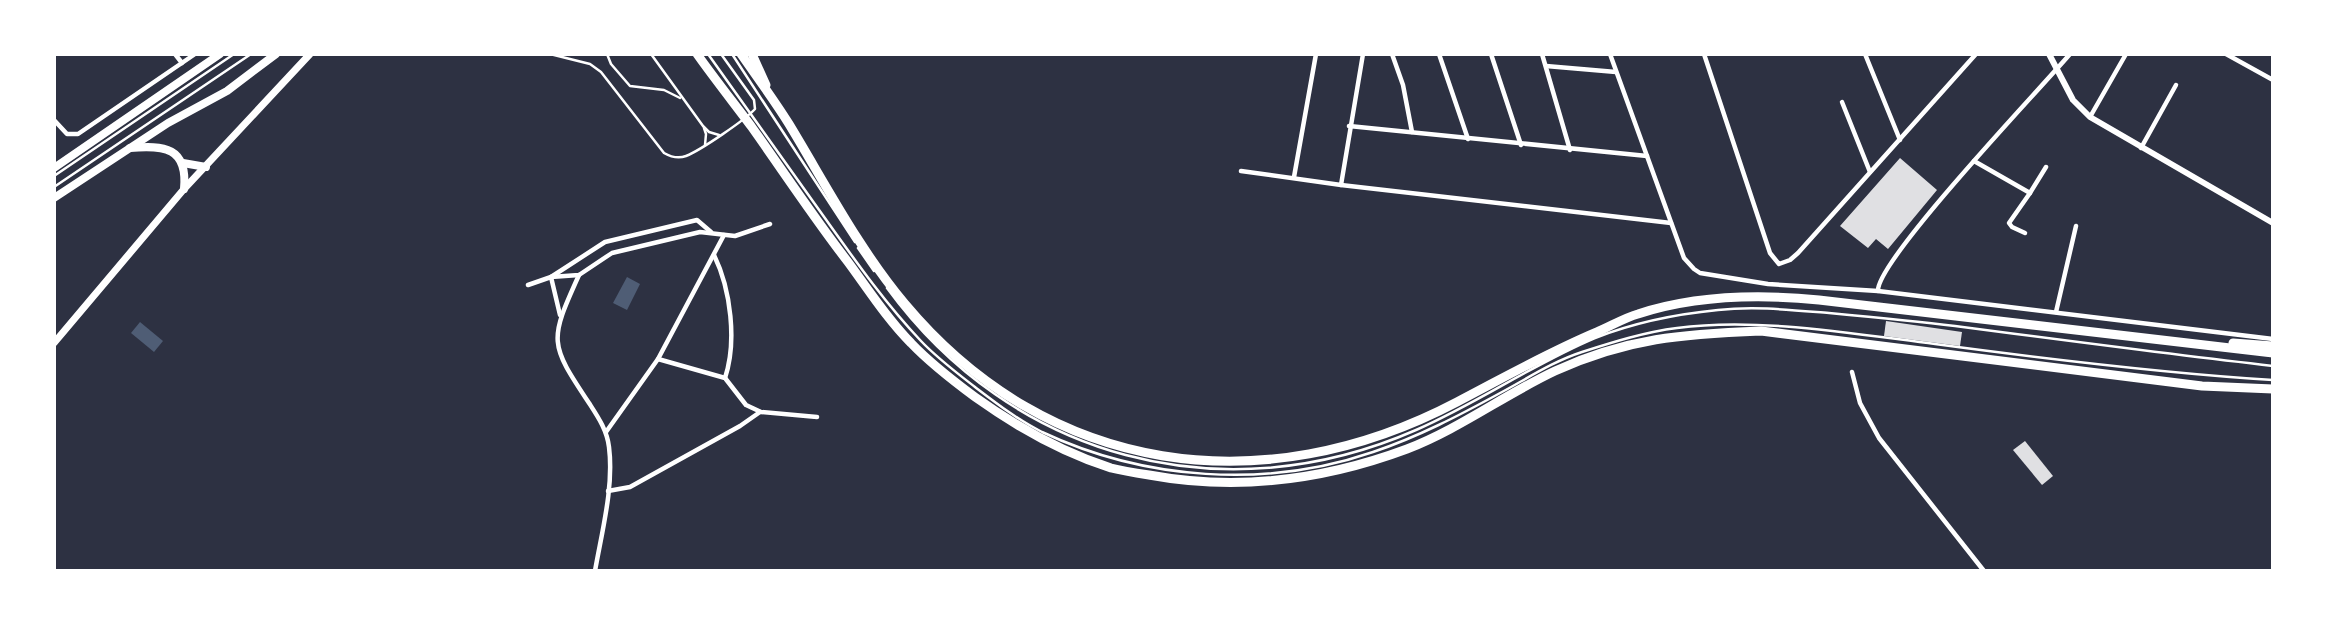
<svg xmlns="http://www.w3.org/2000/svg" width="2327" height="625" viewBox="0 0 2327 625" font-family="'Exo 2',sans-serif">
	<style>
		.water { fill: #4f5d75 }
		.building { fill: #e0e0e3 }
		.lines { fill: none; stroke-linecap: round; stroke-linejoin: round }
		.service { stroke: #fff; stroke-width: 2.5 }
		.minor { stroke: #fff; stroke-width: 4.5 }
		.tertiary { stroke: #fff; stroke-width: 6 }
		.secondary { stroke: #fff; stroke-width: 7 }
		.primary { stroke: #fff; stroke-width: 8 }
		.motorway { stroke: #fff; stroke-width: 9 }
	</style>
	<rect width="100%" height="100%" fill="#2d3142"/>
	<g class="water">
		<polygon points="627,277 640,284 627,310 613,303"/>
		<polygon points="140,322 163,341 154,352 131,333"/>
	</g>
	<g class="building">
		<polygon points="1900,158 1937,190 1888,249 1876,239 1868,248 1840,226"/>
		<polygon points="1886,321 1962,332 1960,346 1884,336"/>
		<polygon points="2025,441 2053,476 2042,485 2013,450"/>
	</g>
	<g class="lines">
		<g class="service">
			<path d="M550,54L590,64L601,72L664,153C671,157 678,159 686,156C701,150 745,120 755,109L754,100L721,54"/>
			<polyline points="607,54 611,64 630,86 664,90 680,98"/>
			<polyline points="651,54 703,126 709,132 719,135"/>
			<path d="M708,54C744,105 781,156 817,207C850,253 882,300 921,341C937,358 957,373 975,387C996,403 1018,420 1042,432C1144,480 1266,489 1373,452C1418,437 1460,415 1502,392C1528,378 1554,361 1582,352C1613,342 1645,332 1677,328C1757,317 1855,334 1935,344C2047,359 2160,373 2273,380"/>
			<polyline points="732,54 855,242"/>
			<polyline points="704,128 706,134 705,145"/>
			<polyline points="54,176 234,54"/>
			<polyline points="54,187 251,54"/>
			<polyline points="858,248 874,271"/>
			<path d="M887,288C1012,459 1222,515 1416,430C1478,403 1533,364 1595,338C1633,323 1677,314 1718,310C1755,306 1792,310 1829,313C1871,317 1913,321 1955,326C2061,340 2167,354 2273,366"/>
		</g>
		<g class="minor">
			<polyline points="175,54 182,63"/>
			<polyline points="1392,54 1403,85 1412,132"/>
			<polyline points="1439,54 1468,139"/>
			<polyline points="1491,54 1521,145"/>
			<polyline points="1542,54 1570,150"/>
			<polyline points="1610,54 1684,258 1694,269 1700,273 1768,284 1878,291 2273,339"/>
			<polyline points="1704,54 1770,253 1779,264 1790,260 1798,253 1976,54"/>
			<polyline points="1865,54 1900,140"/>
			<polyline points="2226,54 2273,80"/>
			<polyline points="1546,66 1616,72"/>
			<polyline points="1842,102 1870,172"/>
			<polyline points="2090,117 2126,54"/>
			<polyline points="54,120 67,134 78,134 195,54"/>
			<polyline points="1349,126 1647,156"/>
			<polyline points="2141,148 2176,85"/>
			<polyline points="1974,161 2030,193 2046,167"/>
			<polyline points="1241,171 1341,185 1671,223"/>
			<polyline points="1294,177 1316,54"/>
			<polyline points="1341,185 1363,54"/>
			<polyline points="2025,233 2012,227 2009,223 2030,193"/>
			<path d="M714,255C731,290 737,342 725,378"/>
			<path d="M579,275C549,341 549,343 589,403C598,417 607,430 609,447C614,487 602,531 595,571"/>
			<polyline points="551,277 605,242 697,220 711,232"/>
			<polyline points="551,277 560,315"/>
			<polyline points="528,285 551,277 579,275 612,253 700,232 735,236 770,224"/>
			<path d="M1878,291C1876,261 2041,88 2070,54"/>
			<polyline points="2056,312 2076,226"/>
			<polyline points="658,359 725,378 746,405 761,412 817,417"/>
			<polyline points="1852,372 1860,403 1879,438 1984,571"/>
			<polyline points="606,432 658,359 724,235"/>
			<polyline points="608,491 630,487 740,426 760,412"/>
		</g>
		<polyline class="tertiary" points="2049,54 2073,100 2090,117 2273,223"/>
		<polyline class="secondary" points="54,343 184,189 310,54"/>
		<g class="primary">
			<path d="M130,148C164,145 188,147 184,189"/>
			<polyline points="183,163 206,167"/>
			<polyline points="54,168 220,54"/>
			<polyline points="54,198 168,123 227,91 276,54"/>
		</g>
		<g class="motorway">
			<path d="M697,54C714,78 733,102 751,126C783,171 814,218 848,262C868,289 887,319 911,343C930,363 952,380 975,397C1017,427 1061,452 1111,468C1123,471 1136,473 1149,475C1236,491 1324,480 1407,449C1459,429 1504,395 1555,371C1627,338 1683,334 1761,331L2202,386L2273,389"/>
			<path d="M741,54C757,77 774,100 789,124C826,185 859,249 905,304C1049,476 1263,504 1457,402C1505,377 1547,353 1597,332C1611,326 1624,318 1638,314C1696,295 1759,294 1819,300L2273,353"/>
			<polyline points="752,54 766,85"/>
			<polyline points="2233,343 2273,346"/>
		</g>
	</g>
	<rect width="2327" height="625" fill="none" stroke="#ffffff" stroke-width="112"/>
</svg>
